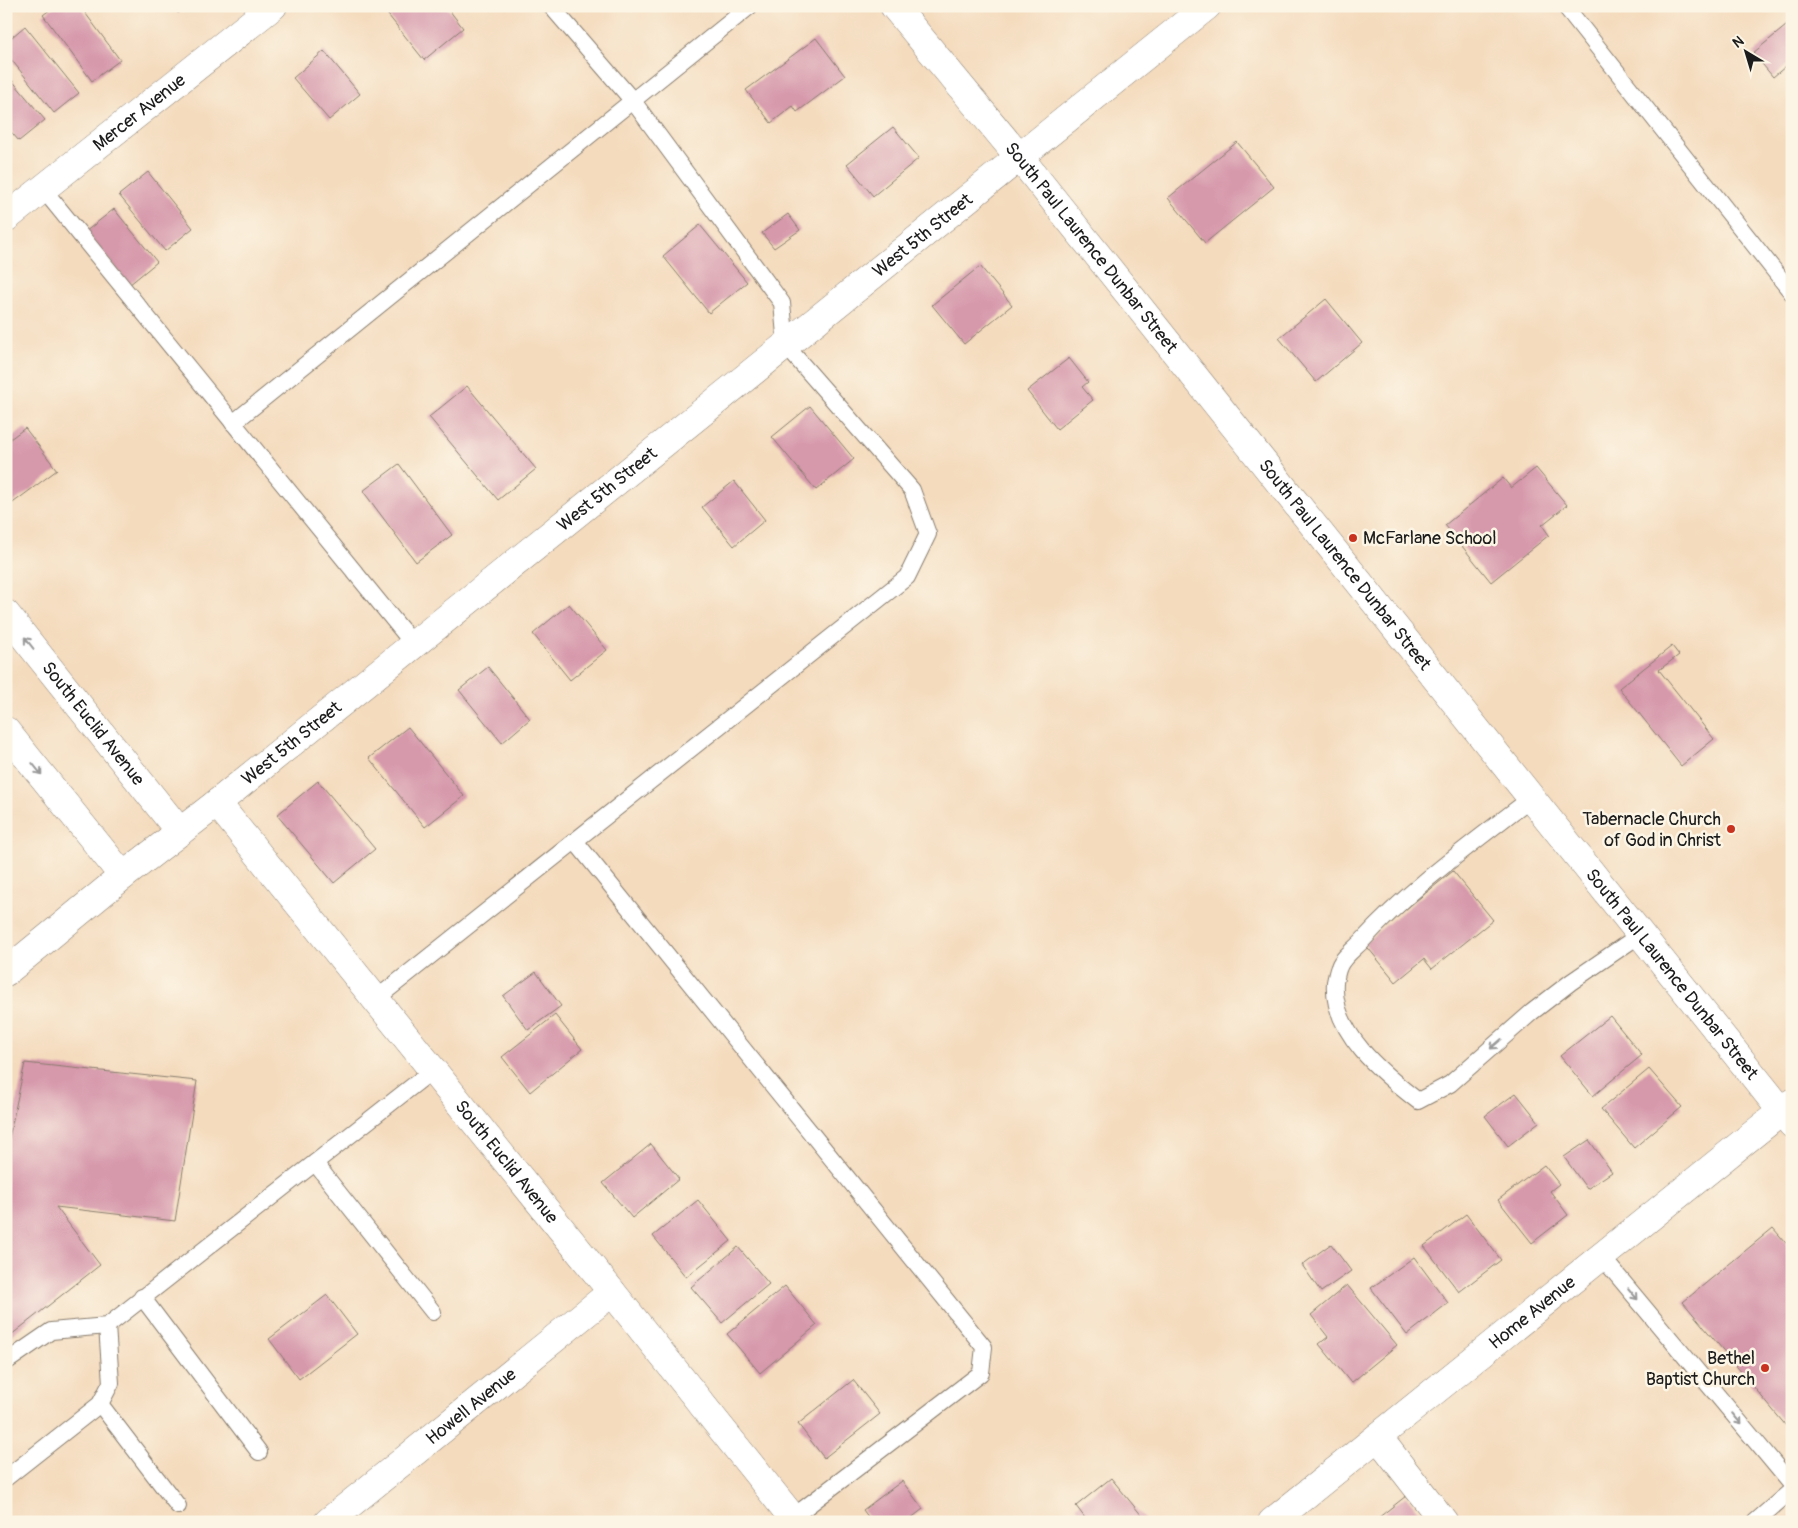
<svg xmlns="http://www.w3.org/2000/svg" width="1798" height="1528" viewBox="0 0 1798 1528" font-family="Pangolin,sans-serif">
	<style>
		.building { fill: #d698ab }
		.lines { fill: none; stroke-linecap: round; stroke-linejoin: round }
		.lane-casing { stroke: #887c6d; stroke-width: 18 }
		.street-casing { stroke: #887c6d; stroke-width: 29 }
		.secondary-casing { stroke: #887c6d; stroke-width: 29 }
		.lane { stroke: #fff; stroke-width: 16 }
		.street { stroke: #fff; stroke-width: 28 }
		.secondary { stroke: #fff; stroke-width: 28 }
		.oneway { stroke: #999 }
		.poi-dot { fill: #c8321e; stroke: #fcf5e5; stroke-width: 2 }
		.labels { text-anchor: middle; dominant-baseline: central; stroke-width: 5; stroke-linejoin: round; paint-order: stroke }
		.street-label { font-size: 18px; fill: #1c1c1c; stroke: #fcf5e5 }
		.poi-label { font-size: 18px; fill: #1c1c1c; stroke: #fcf5e5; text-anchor: end }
	</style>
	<rect width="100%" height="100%" fill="#fcf5e5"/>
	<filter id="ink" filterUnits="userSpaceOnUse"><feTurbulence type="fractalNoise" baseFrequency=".02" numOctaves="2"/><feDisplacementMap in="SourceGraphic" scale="10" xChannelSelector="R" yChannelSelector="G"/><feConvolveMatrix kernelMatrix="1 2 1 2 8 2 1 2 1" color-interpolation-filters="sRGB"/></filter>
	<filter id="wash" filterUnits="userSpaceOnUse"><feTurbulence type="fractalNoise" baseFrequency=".0096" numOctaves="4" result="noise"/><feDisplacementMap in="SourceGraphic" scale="20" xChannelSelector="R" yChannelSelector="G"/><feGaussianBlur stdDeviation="1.12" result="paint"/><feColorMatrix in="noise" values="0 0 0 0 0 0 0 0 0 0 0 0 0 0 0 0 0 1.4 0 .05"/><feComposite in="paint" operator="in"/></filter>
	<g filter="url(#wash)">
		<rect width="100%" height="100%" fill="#f4dbbe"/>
		<g id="blocks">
			<g class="building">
				<polygon points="55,6 80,6 120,60 92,81 43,15"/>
				<polygon points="173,6 186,6 178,13"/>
				<polygon points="381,6 446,6 463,28 424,60"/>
				<polygon points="1792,21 1792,61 1773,77 1753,53"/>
				<polygon points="25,26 79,93 54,113 6,53 6,42"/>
				<polygon points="816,38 845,76 797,112 793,106 771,123 746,90"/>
				<polygon points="324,51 360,94 329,120 293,78"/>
				<polygon points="6,73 45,120 19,141 6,126"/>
				<polygon points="893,127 919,158 873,196 847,164"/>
				<polygon points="1237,142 1274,187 1205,243 1168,198"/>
				<polygon points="148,172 193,228 165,251 119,195"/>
				<polygon points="114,209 157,262 129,285 85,232"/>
				<polygon points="788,214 800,230 774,248 762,233"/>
				<polygon points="700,225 747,282 709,313 663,256"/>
				<polygon points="980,266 1012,305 964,344 932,305"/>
				<polygon points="1326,299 1362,343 1316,382 1279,338"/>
				<polygon points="1069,358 1088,382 1082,387 1093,400 1057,429 1027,391"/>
				<polygon points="467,386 536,469 498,500 429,417"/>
				<polygon points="810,406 854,459 816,490 772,437"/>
				<polygon points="25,428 57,470 6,508 6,442"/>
				<polygon points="399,464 452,535 416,562 363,491"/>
				<polygon points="1536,468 1567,505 1542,525 1549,535 1491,582 1445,525 1503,478 1511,488"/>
				<polygon points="734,481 765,520 734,546 702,507"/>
				<polygon points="569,604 607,650 570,680 533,634"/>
				<polygon points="1672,646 1679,655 1659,670 1714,739 1681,766 1619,688"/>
				<polygon points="488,667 530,719 502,743 459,690"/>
				<polygon points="408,727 464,796 425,827 369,758"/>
				<polygon points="318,781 375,849 334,883 277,815"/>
				<polygon points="1453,871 1493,920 1432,969 1424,959 1396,982 1364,943"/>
				<polygon points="536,972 561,1006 528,1030 503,996"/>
				<polygon points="555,1015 582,1049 530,1092 502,1057"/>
				<polygon points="1610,1016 1642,1055 1593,1096 1560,1056"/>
				<polygon points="25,1063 197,1081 175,1221 56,1207 100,1265 6,1339 6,1152"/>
				<polygon points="1649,1069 1682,1107 1634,1148 1601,1109"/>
				<polygon points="1516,1093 1539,1122 1508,1146 1485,1116"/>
				<polygon points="1589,1140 1612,1172 1587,1189 1564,1157"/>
				<polygon points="651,1144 679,1179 632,1218 603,1183"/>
				<polygon points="1544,1165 1559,1184 1550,1191 1568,1215 1532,1243 1498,1200"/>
				<polygon points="698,1200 731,1241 686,1277 653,1236"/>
				<polygon points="1466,1214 1501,1260 1459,1292 1424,1246"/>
				<polygon points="1773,1228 1792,1250 1792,1433 1683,1302"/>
				<polygon points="1331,1244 1351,1271 1321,1292 1302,1265"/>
				<polygon points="738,1247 769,1284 722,1323 691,1287"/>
				<polygon points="1414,1257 1448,1303 1407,1335 1371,1288"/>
				<polygon points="1347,1285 1397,1345 1351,1383 1319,1344 1328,1337 1311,1315"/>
				<polygon points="785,1286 817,1325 760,1373 727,1334"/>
				<polygon points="327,1295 357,1334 299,1379 269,1339"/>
				<polygon points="853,1380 880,1414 824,1458 798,1424"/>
				<polygon points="1111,1478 1147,1522 1088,1522 1076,1506"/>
				<polygon points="902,1481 923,1509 906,1522 872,1522 863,1510"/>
				<polygon points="1406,1496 1427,1522 1373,1522"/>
			</g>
		</g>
	</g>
	<g filter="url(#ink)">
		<use href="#blocks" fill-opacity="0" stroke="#887c6d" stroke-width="1"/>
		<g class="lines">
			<defs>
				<g id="lane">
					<polyline points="1565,6 1792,293"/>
					<polyline points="43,189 414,645"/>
					<polyline points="233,423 750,6"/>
					<path d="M1531,798C1473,843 1411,887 1361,942C1354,949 1342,958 1339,967C1337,971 1336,978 1335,982C1331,1032 1383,1074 1418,1101L1450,1084L1532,1012L1571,982L1641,934"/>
					<polyline points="575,841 984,1347 981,1373 793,1517"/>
					<polyline points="376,999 907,577 928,534 912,490 786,346 782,303 633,101 551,6"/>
					<polyline points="315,1163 433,1312"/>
					<polyline points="1602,1257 1792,1485"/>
					<polyline points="142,1297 259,1452"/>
					<polyline points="6,1362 51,1331 107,1326 433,1070"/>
					<polyline points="100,1404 178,1506"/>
					<polyline points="6,1478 100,1404 111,1383 107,1326"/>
					<polyline points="1755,1522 1792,1490"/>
				</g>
				<g id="street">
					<path id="s1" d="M894,6L1020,158L1792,1124"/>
					<path id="s2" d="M6,218L273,6"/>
					<path id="s3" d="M6,614L180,832"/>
					<polyline points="6,731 123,876"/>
					<path id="s4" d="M217,803L612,1292L796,1522"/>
					<path id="s5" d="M6,972L123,876L217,803L1207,6"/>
					<polyline points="1378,1437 1444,1522"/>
					<path id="s6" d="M328,1522L612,1292"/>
				</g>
				<g id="secondary">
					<path id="s7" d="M1272,1522L1792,1103"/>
				</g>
			</defs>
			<use href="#lane" class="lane-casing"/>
			<use href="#street" class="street-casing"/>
			<use href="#secondary" class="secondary-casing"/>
			<use href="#lane" class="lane"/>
			<use href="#street" class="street"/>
			<use href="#secondary" class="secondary"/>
		</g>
		<defs><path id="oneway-shaft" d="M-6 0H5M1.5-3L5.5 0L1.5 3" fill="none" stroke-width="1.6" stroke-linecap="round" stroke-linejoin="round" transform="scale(1.25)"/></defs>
		<g class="oneway">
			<use href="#oneway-shaft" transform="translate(29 643) rotate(-128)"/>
			<use href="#oneway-shaft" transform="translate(37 769) rotate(51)"/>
			<use href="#oneway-shaft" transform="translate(1496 1044) rotate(139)"/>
			<use href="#oneway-shaft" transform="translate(1633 1294) rotate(50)"/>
			<use href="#oneway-shaft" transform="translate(1737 1419) rotate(50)"/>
		</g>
	</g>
	<g class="poi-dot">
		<circle cx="1353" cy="538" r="5"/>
		<circle cx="1731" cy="829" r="5"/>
		<circle cx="1765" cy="1368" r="5"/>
	</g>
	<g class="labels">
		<g class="street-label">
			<text stroke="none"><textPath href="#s2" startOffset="170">Mercer Avenue</textPath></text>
			<text stroke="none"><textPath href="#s5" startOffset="1176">West 5th Street</textPath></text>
			<text stroke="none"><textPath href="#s1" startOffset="312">South Paul Laurence Dunbar Street</textPath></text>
			<text stroke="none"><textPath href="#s5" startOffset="771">West 5th Street</textPath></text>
			<text stroke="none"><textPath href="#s1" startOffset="718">South Paul Laurence Dunbar Street</textPath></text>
			<text stroke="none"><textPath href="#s3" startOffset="140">South Euclid Avenue</textPath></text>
			<text stroke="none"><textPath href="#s5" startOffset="366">West 5th Street</textPath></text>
			<text stroke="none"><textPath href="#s1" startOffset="1242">South Paul Laurence Dunbar Street</textPath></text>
			<text stroke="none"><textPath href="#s4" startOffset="461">South Euclid Avenue</textPath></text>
			<text stroke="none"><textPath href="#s7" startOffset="334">Home Avenue</textPath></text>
			<text stroke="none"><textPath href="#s6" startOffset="184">Howell Avenue</textPath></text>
		</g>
		<g class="poi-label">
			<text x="1363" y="538" text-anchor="start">McFarlane School</text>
			<text x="1721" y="819">Tabernacle Church<tspan x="1721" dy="21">of God in Christ</tspan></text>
			<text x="1755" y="1358">Bethel<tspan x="1755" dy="21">Baptist Church</tspan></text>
		</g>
	</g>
	<rect width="1798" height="1528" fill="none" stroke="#fcf5e5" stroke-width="25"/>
	<g transform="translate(1746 52) rotate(322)" stroke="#fcf5e5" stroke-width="4" paint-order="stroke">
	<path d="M0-4L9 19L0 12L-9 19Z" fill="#1c1c1c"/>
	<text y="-8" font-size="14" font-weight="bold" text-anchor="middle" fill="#1c1c1c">N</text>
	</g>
</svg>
